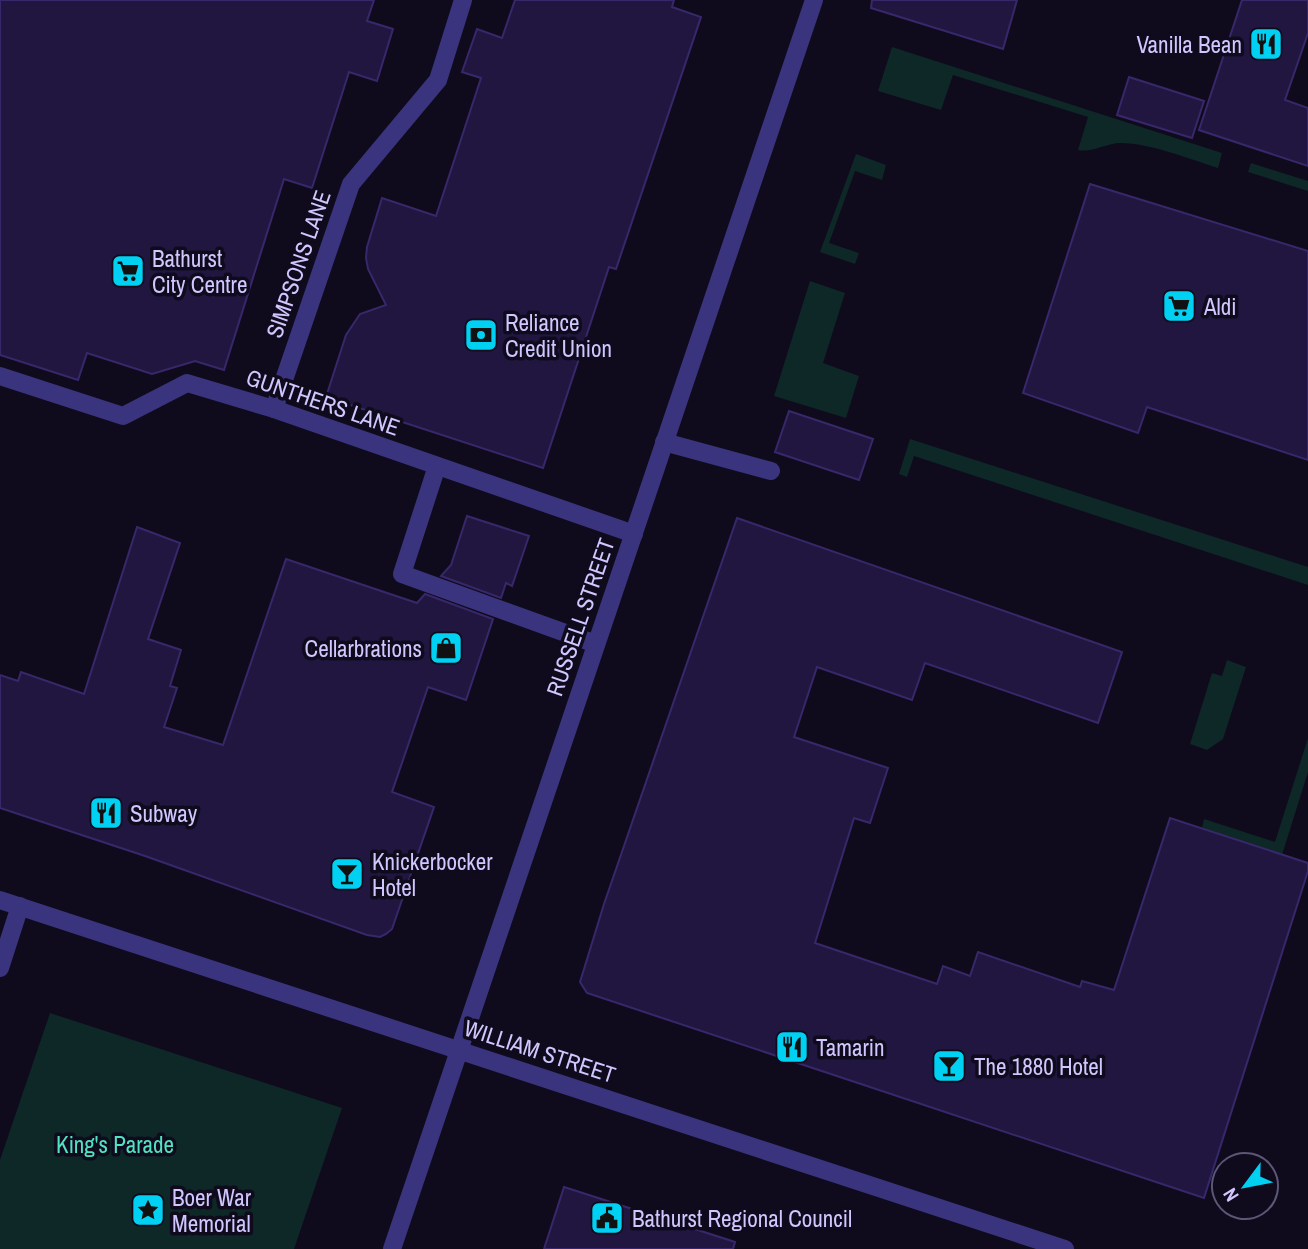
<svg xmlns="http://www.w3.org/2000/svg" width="1308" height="1249" viewBox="0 0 1308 1249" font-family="'Archivo Narrow',sans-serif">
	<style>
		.green { fill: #0e2727 }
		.building { fill: #20163f; stroke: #38286b; stroke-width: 2 }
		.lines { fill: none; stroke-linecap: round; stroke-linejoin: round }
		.service { stroke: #3a347e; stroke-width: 18 }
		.minor { stroke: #3a347e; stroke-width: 18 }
		.labels { text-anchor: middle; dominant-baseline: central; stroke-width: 7; stroke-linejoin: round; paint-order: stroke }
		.poi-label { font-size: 23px; fill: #d0c7ff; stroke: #0f0b1d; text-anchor: start }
		.street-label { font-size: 23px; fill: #d0c7ff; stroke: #0f0b1d }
		.park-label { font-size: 23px; fill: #51e2c3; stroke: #0f0b1d }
	</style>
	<rect width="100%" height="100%" fill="#0f0b1d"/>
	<g class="green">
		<path d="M892,47L1222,153L1218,168C1189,159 1150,143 1121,143C1106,143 1092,153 1078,150L1088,117L953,75L941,110L878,91Z"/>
		<polygon points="856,154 886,165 882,180 855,171 829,243 859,253 855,264 820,252"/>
		<polygon points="1251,163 1308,181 1308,191 1248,172"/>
		<polygon points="810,281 845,293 823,363 859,376 846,418 774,396"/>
		<polygon points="910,439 1308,567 1308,585 914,456 907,477 899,474"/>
		<polygon points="1227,660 1246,667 1223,739 1207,750 1190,744 1212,673 1222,676"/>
		<polygon points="1308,738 1308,772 1282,855 1202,828 1204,819 1275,842"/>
		<polygon points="50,1013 342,1108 294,1249 0,1249 0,1160"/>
	</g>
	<g class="building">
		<polygon points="0,0 374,0 367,21 393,29 377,81 349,72 312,188 284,179 224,370 195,361 152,374 87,353 78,380 0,355"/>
		<polygon points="515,0 674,0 672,7 701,17 616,269 609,267 543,468 326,397 346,335 360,314 386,305 368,269 366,258 367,247 382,198 436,216 481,78 462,72 477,29 502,38"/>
		<polygon points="872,0 1017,0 1003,49 871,8"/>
		<polygon points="1242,0 1308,0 1308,33 1285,100 1308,108 1308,166 1199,130"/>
		<polygon points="1129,77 1204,101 1192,138 1117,115"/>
		<polygon points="1090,184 1308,251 1308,460 1147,407 1138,433 1023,393"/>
		<polygon points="789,411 873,439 859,480 775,452"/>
		<polygon points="467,516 529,536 512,586 506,583 501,598 441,576 451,565"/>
		<polygon points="737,518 1122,652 1098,723 925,663 912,700 817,667 794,737 888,768 870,823 854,818 815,943 937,984 943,966 970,976 978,952 1080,987 1082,981 1114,990 1170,818 1308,863 1308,871 1204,1198 587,993 580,982 604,904"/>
		<polygon points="137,527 180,543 148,639 181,650 170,686 177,688 164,727 223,745 286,559 417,603 425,594 493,619 466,700 428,687 392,792 434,807 392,929 386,934 380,937 367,935 145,856 0,808 0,675 18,681 21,672 84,694"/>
		<polygon points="564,1187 735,1242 733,1249 544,1249"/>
	</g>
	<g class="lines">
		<g class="service">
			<polyline points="0,376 123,416 187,383 274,409 634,534"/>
			<polyline points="274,409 351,184 438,80 463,0"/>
			<polyline points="664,442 771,471"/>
			<polyline points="437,466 402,574 596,644"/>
		</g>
		<g class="minor">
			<polyline points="0,900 1065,1249"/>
			<polyline points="0,968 20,906"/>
			<polyline points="392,1249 814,0"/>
		</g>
	</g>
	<defs>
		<symbol id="restaurant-square" viewBox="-11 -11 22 22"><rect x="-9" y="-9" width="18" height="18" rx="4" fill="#00d0f2" stroke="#0f0b1d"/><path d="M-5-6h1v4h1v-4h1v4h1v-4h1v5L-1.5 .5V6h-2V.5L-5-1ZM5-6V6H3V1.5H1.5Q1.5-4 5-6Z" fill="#111"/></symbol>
		<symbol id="supermarket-square" viewBox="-11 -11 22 22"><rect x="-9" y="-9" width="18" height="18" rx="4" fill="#00d0f2" stroke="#0f0b1d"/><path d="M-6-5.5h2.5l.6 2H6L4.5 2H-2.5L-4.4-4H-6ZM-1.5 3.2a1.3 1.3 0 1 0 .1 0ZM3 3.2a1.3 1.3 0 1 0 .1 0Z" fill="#111"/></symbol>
		<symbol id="bank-square" viewBox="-11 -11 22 22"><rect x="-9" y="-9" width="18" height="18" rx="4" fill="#00d0f2" stroke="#0f0b1d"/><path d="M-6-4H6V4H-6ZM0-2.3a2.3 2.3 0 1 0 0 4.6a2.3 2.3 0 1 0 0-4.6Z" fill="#111"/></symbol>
		<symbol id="shop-square" viewBox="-11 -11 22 22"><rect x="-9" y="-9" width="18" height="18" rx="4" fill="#00d0f2" stroke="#0f0b1d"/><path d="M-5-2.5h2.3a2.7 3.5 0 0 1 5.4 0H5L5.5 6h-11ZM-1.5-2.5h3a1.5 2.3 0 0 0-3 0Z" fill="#111"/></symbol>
		<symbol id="bar-square" viewBox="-11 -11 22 22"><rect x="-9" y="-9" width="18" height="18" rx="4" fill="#00d0f2" stroke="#0f0b1d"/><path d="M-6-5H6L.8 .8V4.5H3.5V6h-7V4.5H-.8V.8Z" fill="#111"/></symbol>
		<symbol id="sight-square" viewBox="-11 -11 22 22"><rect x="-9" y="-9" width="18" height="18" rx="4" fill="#00d0f2" stroke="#0f0b1d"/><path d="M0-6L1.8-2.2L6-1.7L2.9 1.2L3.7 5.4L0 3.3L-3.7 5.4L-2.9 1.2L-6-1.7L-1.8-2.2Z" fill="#111"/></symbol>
		<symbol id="civic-square" viewBox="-11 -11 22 22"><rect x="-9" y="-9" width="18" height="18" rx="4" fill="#00d0f2" stroke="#0f0b1d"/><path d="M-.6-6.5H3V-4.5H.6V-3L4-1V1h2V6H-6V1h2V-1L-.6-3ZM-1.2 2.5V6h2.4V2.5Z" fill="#111"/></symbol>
	</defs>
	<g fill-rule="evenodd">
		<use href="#restaurant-square" x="1247" y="25" width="38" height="38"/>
		<use href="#supermarket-square" x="109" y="252" width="38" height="38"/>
		<use href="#supermarket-square" x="1160" y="287" width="38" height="38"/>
		<use href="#bank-square" x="462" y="316" width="38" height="38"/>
		<use href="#shop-square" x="427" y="629" width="38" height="38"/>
		<use href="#restaurant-square" x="87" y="794" width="38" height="38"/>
		<use href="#bar-square" x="328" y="855" width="38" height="38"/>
		<use href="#restaurant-square" x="773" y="1028" width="38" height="38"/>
		<use href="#bar-square" x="930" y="1047" width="38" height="38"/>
		<use href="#sight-square" x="129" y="1191" width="38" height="38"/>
		<use href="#civic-square" x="588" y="1199" width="38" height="38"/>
	</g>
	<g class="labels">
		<g class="poi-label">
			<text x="1242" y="44" text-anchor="end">Vanilla Bean</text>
			<text x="152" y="258">Bathurst<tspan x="152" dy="26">City Centre</tspan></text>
			<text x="1204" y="306">Aldi</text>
			<text x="505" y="322">Reliance<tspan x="505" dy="26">Credit Union</tspan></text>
			<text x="422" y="648" text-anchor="end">Cellarbrations</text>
			<text x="130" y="813">Subway</text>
			<text x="372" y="861">Knickerbocker<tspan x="372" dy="26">Hotel</tspan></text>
			<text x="816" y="1047">Tamarin</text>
			<text x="974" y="1066">The 1880 Hotel</text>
			<text x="172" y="1197">Boer War<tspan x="172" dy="26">Memorial</tspan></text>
			<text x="632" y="1218">Bathurst Regional Council</text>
		</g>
		<g class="street-label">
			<text transform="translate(298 264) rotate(-71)">SIMPSONS LANE</text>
			<text transform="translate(323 402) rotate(19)">GUNTHERS LANE</text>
			<text transform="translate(580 617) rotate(-71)">RUSSELL STREET</text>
			<text transform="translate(540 1051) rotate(18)">WILLIAM STREET</text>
		</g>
		<g class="park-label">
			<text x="115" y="1144">King's Parade</text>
		</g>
	</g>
	<g transform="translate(1245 1186) rotate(238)"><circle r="33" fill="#0f0b1d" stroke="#5c5677" stroke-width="2"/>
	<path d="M0-5L12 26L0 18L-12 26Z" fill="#00d0f2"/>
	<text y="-10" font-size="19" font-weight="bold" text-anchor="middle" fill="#d0c7ff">N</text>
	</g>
</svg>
